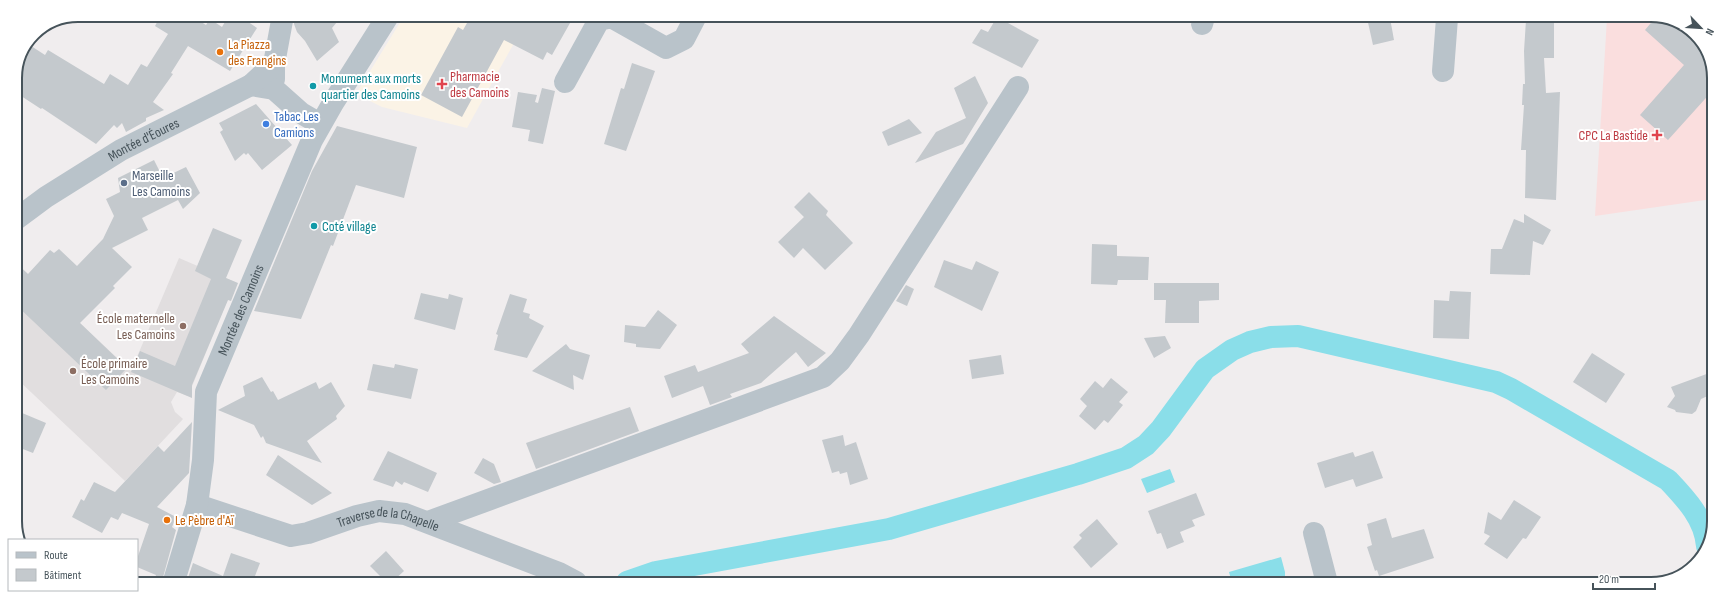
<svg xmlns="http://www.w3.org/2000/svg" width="1729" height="599" viewBox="0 0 1729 599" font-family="'Sofia Sans Condensed',sans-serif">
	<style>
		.commercial { fill: #fbf3e6 }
		.education { fill: #e1dedf }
		.medical { fill: #fadede }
		.water { fill: #8adee9 }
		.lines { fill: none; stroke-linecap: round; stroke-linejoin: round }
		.canal { stroke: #8adee9; stroke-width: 22 }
		.building { fill: #c4c9cd }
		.minor { stroke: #b9c3ca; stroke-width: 22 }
		.food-dot { fill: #e8710a; stroke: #fff; stroke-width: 1.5 }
		.health-dot { fill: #e0444e; stroke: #fff; stroke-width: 1.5 }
		.culture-dot { fill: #0f9aa8; stroke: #fff; stroke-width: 1.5 }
		.shop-dot { fill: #3f7fe0; stroke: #fff; stroke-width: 1.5 }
		.service-dot { fill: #5c6f8a; stroke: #fff; stroke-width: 1.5 }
		.education-dot { fill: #8d6e63; stroke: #fff; stroke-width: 1.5 }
		.labels { text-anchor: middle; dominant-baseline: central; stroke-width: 4; stroke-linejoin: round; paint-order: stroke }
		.food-label { font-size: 14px; fill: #c56008; stroke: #fff; text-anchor: start }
		.health-label { font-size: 14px; fill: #be3a42; stroke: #fff; text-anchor: start }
		.culture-label { font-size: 14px; fill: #0d838f; stroke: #fff; text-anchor: start }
		.shop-label { font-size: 14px; fill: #366cbe; stroke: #fff; text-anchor: start }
		.street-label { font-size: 14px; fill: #46535a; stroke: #fff }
		.service-label { font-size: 14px; fill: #4e5e75; stroke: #fff; text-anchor: start }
		.education-label { font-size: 14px; fill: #785e54; stroke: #fff; text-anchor: end }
		.rim { fill: none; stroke: #46535a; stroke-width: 2 }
	</style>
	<rect width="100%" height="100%" fill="#f0edee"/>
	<polygon class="commercial" points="404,16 529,16 467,128 382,107 356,94"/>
	<polygon class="education" points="179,258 235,282 188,396 177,392 171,402 175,412 183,419 125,481 15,377 15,262 131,371"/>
	<polygon class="medical" points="1607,18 1671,18 1701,39 1714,73 1713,197 1712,199 1595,216"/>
	<g class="water">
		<polygon points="1170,469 1175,482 1147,493 1141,479"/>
		<polygon points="1281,557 1285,572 1285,583 1232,583 1229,572"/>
	</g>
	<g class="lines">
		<path class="canal" d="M627,582L656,572L889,529L1078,474L1126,458L1146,445L1161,429L1205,369L1232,350L1250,342L1271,337L1298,336L1496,382L1511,389L1668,480C1686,499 1705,519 1707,546"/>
	</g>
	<g class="building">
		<polygon points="161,15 190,15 206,25 210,19 222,27 229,15 238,15 257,28 230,71 188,46 171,73 173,74 153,102 164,110 146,118 146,121 126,132 122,123 117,128 114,125 96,144 42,108 41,109 15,92 15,74 28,44 45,55 48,50 104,84 110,74 128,85 141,64 147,67 168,34 155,26"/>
		<polygon points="295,15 342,16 332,28 339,42 317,61 305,41 297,32 294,24"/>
		<polygon points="471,16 574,16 552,55 547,52 543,60 504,40 462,117 421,95 458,27 463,30"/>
		<polygon points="997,17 1039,40 1022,68 972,43 981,29 988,32"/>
		<polygon points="1367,18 1390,18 1394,40 1373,45"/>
		<polygon points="1530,18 1554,18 1554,58 1544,58 1546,93 1560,92 1556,200 1525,198 1526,150 1521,150 1524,105 1522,105 1523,84 1525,84 1524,51 1526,20 1530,20"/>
		<polygon points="1655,18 1671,18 1701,39 1714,73 1714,89 1668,140 1640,115 1684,65 1645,30"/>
		<polygon points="632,63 655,71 626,151 604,144 621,88 624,89"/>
		<polygon points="975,76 988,103 963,144 915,163 936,132 966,118 954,88"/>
		<polygon points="542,88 555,91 543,144 528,141 530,130 512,127 518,92 537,95 535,102 538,103"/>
		<polygon points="256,104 292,145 262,170 248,153 246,155 244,153 235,161 220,132 223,130 219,123"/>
		<polygon points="909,119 922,133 888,146 882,132"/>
		<polygon points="337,126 417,147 404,198 356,185 333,246 331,245 301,319 254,311 312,171"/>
		<polygon points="154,160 163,178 186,167 200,193 183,209 178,200 142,218 148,230 112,248 132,267 113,286 115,288 80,323 127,368 106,390 15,304 15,262 28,274 50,250 54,253 59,249 77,266 103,239 114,216 106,199 120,192 118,178"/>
		<polygon points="809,192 828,211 826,215 853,243 825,270 803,248 794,258 778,242 804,217 794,207"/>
		<polygon points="1524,214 1551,230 1543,245 1533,241 1530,275 1490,274 1491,249 1502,249 1514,219 1524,223"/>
		<polygon points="213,228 242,240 226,278 238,283 231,301 228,300 192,385 192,398 131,372 140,351 175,366 211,279 195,271"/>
		<polygon points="1092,244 1117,245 1117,256 1149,257 1148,280 1118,280 1117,285 1091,284"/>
		<polygon points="944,260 972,270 976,261 999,272 982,311 934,287"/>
		<polygon points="1154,283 1219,283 1219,300 1199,301 1199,323 1165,323 1166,300 1154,300"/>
		<polygon points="906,285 914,289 907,306 896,301"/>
		<polygon points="1450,291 1471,292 1469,339 1433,338 1434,300 1449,301"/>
		<polygon points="421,293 448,299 449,294 463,298 455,330 414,319"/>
		<polygon points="510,294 527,299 523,312 530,314 529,318 544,326 527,358 494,350 498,335 496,334"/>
		<polygon points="658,310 677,325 660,349 636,347 636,344 624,342 625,325 645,327"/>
		<polygon points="774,316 826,353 808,367 796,352 761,383 730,394 732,397 710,405 703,386 672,398 664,376 695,365 698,372 749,353 741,344"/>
		<polygon points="1165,336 1171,348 1154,358 1144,338"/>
		<polygon points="566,344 570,349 590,355 583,380 573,375 574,390 532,371"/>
		<polygon points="1592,353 1625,374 1606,403 1573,382"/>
		<polygon points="1001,355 1004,374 972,379 969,360"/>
		<polygon points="373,364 394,368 395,364 418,369 411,399 367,390"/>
		<polygon points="1712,372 1712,394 1701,399 1696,411 1692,414 1676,412 1675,410 1667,407 1675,396 1671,387"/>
		<polygon points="262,377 271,392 273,391 278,400 316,382 319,389 331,382 345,406 336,416 337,419 307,441 322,463 266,443 263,436 261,438 254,425 218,410 245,396 243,386"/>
		<polygon points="1111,378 1128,392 1119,402 1123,405 1108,423 1104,420 1095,430 1079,416 1087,406 1080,399 1095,381 1103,388"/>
		<polygon points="630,407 639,431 536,469 526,443"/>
		<polygon points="15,410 46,423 33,453 15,446"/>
		<polygon points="192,422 189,473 157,507 176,517 172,527 176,530 162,581 154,581 156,575 137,567 137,559 149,524 122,513 118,520 111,517 102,533 72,517 81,499 84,501 94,482 115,492 158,446 164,452"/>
		<polygon points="843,435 845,446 856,442 868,479 850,485 847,472 840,474 839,471 832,473 822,440"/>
		<polygon points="388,451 437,473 428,492 404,482 402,485 396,481 393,487 373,480"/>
		<polygon points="1373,451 1383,478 1356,487 1353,479 1325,488 1317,463 1353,452 1355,457"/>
		<polygon points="278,455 318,483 332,493 312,505 266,475"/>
		<polygon points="483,458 494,464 501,482 494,484 474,473"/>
		<polygon points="1196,493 1205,515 1192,520 1195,526 1180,532 1184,542 1167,549 1161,533 1157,534 1148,511"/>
		<polygon points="1514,500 1541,517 1526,539 1523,538 1507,559 1484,544 1490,536 1484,533 1488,512 1501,520"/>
		<polygon points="1386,518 1392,538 1424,529 1434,558 1379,576 1377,570 1375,571 1367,547 1372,545 1367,524"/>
		<polygon points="1097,519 1118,544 1091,568 1073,547 1082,538 1079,535"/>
		<polygon points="386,551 404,571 393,581 385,581 370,566"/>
		<polygon points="231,553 260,563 253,581 187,581 193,563 223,576"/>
	</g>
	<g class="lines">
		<g class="minor">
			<polyline points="1202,24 1204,17"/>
			<polyline points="1443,71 1447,18"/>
			<polyline points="274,79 274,64 283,15"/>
			<polyline points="565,82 599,20 611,17 666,48 684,39 696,16"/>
			<polyline points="251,85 274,89 301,113 320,124"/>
			<path id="s1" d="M15,220L46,197L121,150L251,85L274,64"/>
			<path id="s2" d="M197,505L291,536L308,533L357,516L379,511L405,514L559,573L576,582"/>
			<polyline points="428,522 823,377 840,361 859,335 1018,87"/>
			<polyline points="1314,533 1327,583"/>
			<path id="s3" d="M174,581L197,505L203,460L206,392L312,140L333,103L388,16"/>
		</g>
	</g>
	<g class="food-dot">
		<circle cx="220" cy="52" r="4"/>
		<circle cx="167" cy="520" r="4"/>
	</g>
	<g class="health-dot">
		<path d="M440 78h4v4h4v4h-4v4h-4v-4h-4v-4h4z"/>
		<path d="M1655 129h4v4h4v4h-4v4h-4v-4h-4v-4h4z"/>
	</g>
	<g class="culture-dot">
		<circle cx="313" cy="86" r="4"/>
		<circle cx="314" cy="226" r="4"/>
	</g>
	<circle class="shop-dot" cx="266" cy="124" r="4"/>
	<circle class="service-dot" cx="124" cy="183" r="4"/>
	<g class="education-dot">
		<circle cx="183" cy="326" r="4"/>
		<circle cx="73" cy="371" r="4"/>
	</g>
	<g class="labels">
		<g class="food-label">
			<text x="228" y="44">La Piazza<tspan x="228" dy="16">des Frangins</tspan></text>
			<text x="175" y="520">Le Pèbre d'Aï</text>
		</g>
		<g class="health-label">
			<text x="450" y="76">Pharmacie<tspan x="450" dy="16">des Camoins</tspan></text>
			<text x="1648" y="135" text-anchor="end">CPC La Bastide</text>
		</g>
		<g class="culture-label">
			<text x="321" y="78">Monument aux morts<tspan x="321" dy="16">quartier des Camoins</tspan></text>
			<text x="322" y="226">Coté village</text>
		</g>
		<g class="shop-label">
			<text x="274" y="116">Tabac Les<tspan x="274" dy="16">Camions</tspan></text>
		</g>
		<g class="street-label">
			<text stroke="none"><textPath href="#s1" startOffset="152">Montée d'Éoures</textPath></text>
			<text stroke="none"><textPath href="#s3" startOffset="282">Montée des Camoins</textPath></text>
			<text stroke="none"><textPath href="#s2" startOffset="200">Traverse de la Chapelle</textPath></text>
		</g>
		<g class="service-label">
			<text x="132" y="175">Marseille<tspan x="132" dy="16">Les Camoins</tspan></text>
		</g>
		<g class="education-label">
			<text x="175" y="318">École maternelle<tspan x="175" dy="16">Les Camoins</tspan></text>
			<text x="81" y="363" text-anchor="start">École primaire<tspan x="81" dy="16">Les Camoins</tspan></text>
		</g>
	</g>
	<path d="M0 0H1729V599H0ZM78 22H1651A56 56 0 0 1 1707 78V521A56 56 0 0 1 1651 577H78A56 56 0 0 1 22 521V78A56 56 0 0 1 78 22Z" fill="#fff" fill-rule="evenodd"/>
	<path class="rim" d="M78 22H1651A56 56 0 0 1 1707 78V521A56 56 0 0 1 1651 577H78A56 56 0 0 1 22 521V78A56 56 0 0 1 78 22Z"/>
	<rect x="8" y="539" width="130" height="52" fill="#ffffff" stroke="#b5babd"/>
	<rect x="16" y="552" width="20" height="6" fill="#b9c3ca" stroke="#b5babd"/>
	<text x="44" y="559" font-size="12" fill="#46535a">Route</text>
	<rect x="16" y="569" width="20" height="12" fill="#c4c9cd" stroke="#b5babd"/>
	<text x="44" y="579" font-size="12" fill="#46535a">Bâtiment</text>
	<g transform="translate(1701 28) rotate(115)" stroke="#ffffff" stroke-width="3" paint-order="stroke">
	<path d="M0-3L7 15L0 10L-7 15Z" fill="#46535a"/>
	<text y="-6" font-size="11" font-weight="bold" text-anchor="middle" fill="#46535a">N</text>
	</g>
	<path d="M1593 583v6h62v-6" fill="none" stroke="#46535a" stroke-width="2"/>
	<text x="1599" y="583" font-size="12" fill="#46535a" stroke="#ffffff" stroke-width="3" paint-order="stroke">20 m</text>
</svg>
